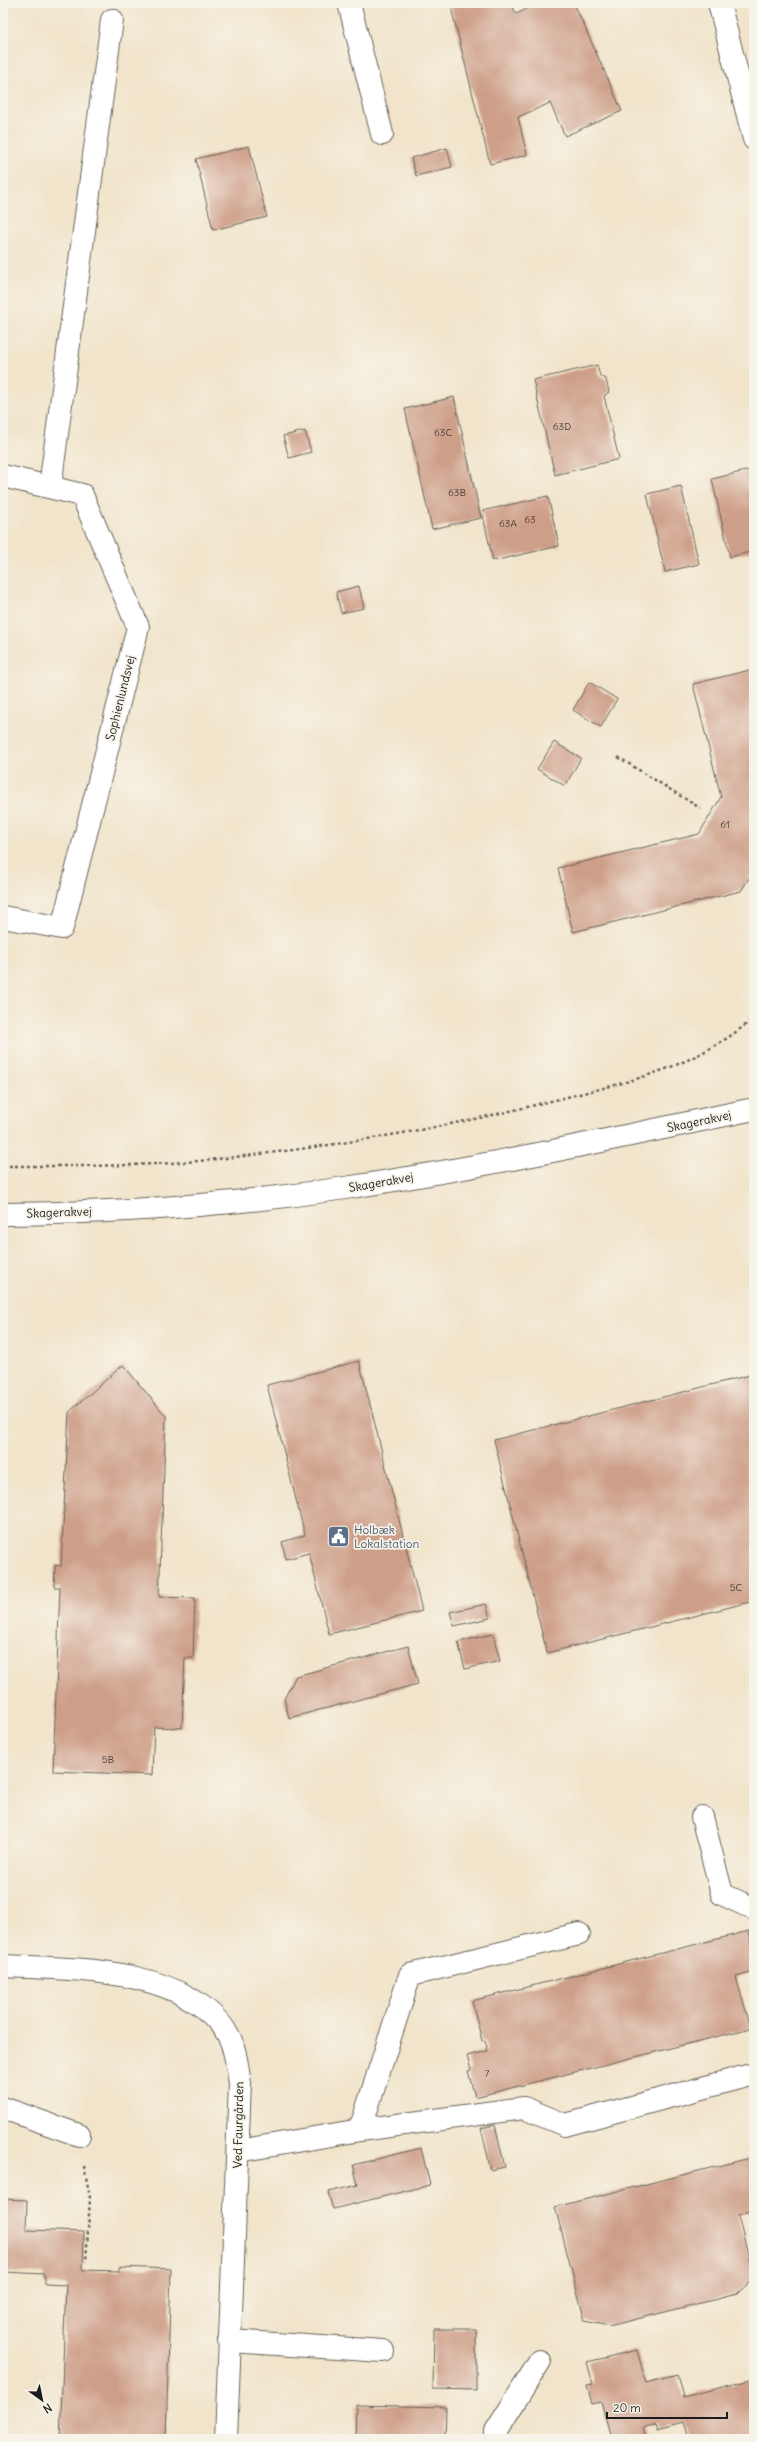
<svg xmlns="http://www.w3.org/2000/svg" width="757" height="2442" viewBox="0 0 757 2442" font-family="Delius,sans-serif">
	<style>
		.building { fill: #cd9e88 }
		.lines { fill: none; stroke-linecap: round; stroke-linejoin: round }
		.minor-casing { stroke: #676259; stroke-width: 24 }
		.path { stroke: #676259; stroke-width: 2.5; stroke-dasharray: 3 3; stroke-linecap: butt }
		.minor { stroke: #fff; stroke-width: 22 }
		.labels { text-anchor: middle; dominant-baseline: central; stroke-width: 3.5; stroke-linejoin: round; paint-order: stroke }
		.number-label { font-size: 10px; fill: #483c37 }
		.street-label { font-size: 12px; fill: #1c1c1c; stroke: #f7f3e8 }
		.service-label { font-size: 12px; fill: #4e5e75; stroke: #f7f3e8; text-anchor: start }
	</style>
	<rect width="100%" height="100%" fill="#f7f3e8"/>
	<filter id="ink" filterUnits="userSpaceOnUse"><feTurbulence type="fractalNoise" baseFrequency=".025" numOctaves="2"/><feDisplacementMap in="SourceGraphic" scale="8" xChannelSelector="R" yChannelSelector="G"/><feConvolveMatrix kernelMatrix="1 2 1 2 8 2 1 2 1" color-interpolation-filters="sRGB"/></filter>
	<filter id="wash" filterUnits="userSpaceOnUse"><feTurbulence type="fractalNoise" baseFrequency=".012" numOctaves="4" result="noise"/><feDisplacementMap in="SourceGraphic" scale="16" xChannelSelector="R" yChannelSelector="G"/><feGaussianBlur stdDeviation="0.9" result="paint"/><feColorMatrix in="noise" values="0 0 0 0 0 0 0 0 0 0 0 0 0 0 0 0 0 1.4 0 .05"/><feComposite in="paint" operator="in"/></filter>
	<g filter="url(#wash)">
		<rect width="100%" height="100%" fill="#f1e4ca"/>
		<g id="blocks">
			<g class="building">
				<polygon points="450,3 511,3 516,14 540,3 574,3 622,111 565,136 550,103 518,117 527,155 490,164"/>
				<polygon points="249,146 267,217 213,230 196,159"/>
				<polygon points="447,148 452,167 416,176 411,158"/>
				<polygon points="597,365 600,376 606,379 609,392 604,396 619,459 555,475 533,380"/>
				<polygon points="454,397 481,518 432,529 405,409"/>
				<polygon points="305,431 311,452 289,458 283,436"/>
				<polygon points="754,469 754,551 730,557 712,479"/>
				<polygon points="681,486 699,564 665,572 647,494"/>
				<polygon points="548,496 559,546 493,561 482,511"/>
				<polygon points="359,586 364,608 341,613 336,592"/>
				<polygon points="754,669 754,870 741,891 573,932 558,868 699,834 721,797 693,684"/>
				<polygon points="589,682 617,699 601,727 573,710"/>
				<polygon points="554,742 581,758 565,786 537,769"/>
				<polygon points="359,1361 422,1611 329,1634 309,1553 286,1559 282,1542 305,1535 267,1385"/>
				<polygon points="123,1365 166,1416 159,1597 195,1598 193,1658 185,1658 182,1728 154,1727 152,1775 53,1771 60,1587 54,1587 55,1565 61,1566 69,1412"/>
				<polygon points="754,1374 754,1601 547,1653 494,1440"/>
				<polygon points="486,1604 490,1618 454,1626 450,1612"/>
				<polygon points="493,1634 500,1661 465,1669 458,1642"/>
				<polygon points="408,1646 418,1684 289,1718 284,1699 296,1676"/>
				<polygon points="749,1931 754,1953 754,1972 736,1977 751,2028 475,2097 468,2071 471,2070 467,2056 488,2051 485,2040 482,2041 472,2001"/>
				<polygon points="495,2125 505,2167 491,2170 481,2128"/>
				<polygon points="421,2148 430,2185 333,2209 328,2192 358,2185 353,2165"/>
				<polygon points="754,2157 754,2211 738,2215 754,2278 737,2294 609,2326 585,2321 555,2207"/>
				<polygon points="3,2199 27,2200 26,2230 84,2232 83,2270 120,2271 120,2267 171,2269 166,2439 60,2439 66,2285 45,2284 45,2274 3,2272"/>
				<polygon points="434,2329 476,2329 476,2390 433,2389"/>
				<polygon points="637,2350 646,2383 677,2375 683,2397 754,2379 754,2439 689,2439 684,2421 658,2428 656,2423 643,2427 646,2439 598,2439 610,2435 601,2402 592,2404 587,2385 593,2384 587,2362"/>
				<polygon points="356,2405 446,2407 445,2439 355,2439"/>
			</g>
		</g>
	</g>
	<g filter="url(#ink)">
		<use href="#blocks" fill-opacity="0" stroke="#676259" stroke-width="1"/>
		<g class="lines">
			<defs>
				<g id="minor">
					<polyline points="349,3 382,134"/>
					<polyline points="719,3 754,139"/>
					<polyline points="3,476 82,495 138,627 62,928 3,917"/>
					<polyline points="50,487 112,20"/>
					<path d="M3,1214C117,1213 233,1205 345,1188C483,1167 618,1138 754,1109"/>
					<polyline points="702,1817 722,1894 754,1909"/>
					<path d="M3,1966C74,1969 185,1967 227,2033C236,2047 237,2068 240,2083L226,2439"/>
					<polyline points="3,2108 79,2135"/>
					<polyline points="360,2130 524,2108 565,2125 754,2074"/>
					<polyline points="238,2151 360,2130 410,1975 579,1934"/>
					<polyline points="229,2341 383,2351"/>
					<polyline points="496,2439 496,2431 540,2361"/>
				</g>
			</defs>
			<use href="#minor" class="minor-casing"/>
			<g class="path">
				<polyline points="618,757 700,808"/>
				<path d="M3,1166C74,1166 146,1167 217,1159C330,1147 442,1129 551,1101C627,1082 692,1070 754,1018"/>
				<polyline points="84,2166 90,2198 86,2262"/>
			</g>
			<use href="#minor" class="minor"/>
		</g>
	</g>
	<defs>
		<symbol id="civic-square" viewBox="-11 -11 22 22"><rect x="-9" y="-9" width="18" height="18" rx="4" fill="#5c6f8a" stroke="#f7f3e8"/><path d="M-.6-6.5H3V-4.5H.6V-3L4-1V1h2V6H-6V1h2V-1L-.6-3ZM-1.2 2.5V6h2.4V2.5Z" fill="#fff"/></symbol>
	</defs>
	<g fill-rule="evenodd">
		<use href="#civic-square" x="326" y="1524" width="25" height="25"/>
	</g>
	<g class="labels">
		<g class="number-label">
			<text x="562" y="426">63D</text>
			<text x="443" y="432">63C</text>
			<text x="457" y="492">63B</text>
			<text x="530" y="519">63</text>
			<text x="508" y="523">63A</text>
			<text x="725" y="824">61</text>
			<text x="736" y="1587">5C</text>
			<text x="108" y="1759">5B</text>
			<text x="487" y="2073">7</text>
		</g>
		<g class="street-label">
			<text transform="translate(120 698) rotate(-76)">Sophienlundsvej</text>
			<text transform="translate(699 1121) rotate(-12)">Skagerakvej</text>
			<text transform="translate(381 1182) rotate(-10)">Skagerakvej</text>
			<text transform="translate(59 1212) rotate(-2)">Skagerakvej</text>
			<text transform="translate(238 2125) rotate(-89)">Ved Faurgården</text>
		</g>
		<g class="service-label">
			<text x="354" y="1529">Holbæk<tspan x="354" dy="14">Lokalstation</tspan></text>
		</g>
	</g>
	<rect width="757" height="2442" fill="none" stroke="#f7f3e8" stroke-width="16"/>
	<g transform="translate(42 2400) rotate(147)" stroke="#f7f3e8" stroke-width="3" paint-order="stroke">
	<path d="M0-3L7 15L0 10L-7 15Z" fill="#1c1c1c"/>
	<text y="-6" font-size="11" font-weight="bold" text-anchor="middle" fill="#1c1c1c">N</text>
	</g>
	<path d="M607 2412v6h120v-6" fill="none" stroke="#1c1c1c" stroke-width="2"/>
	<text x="613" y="2412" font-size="12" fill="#1c1c1c" stroke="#f7f3e8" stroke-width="3" paint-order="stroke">20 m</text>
</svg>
